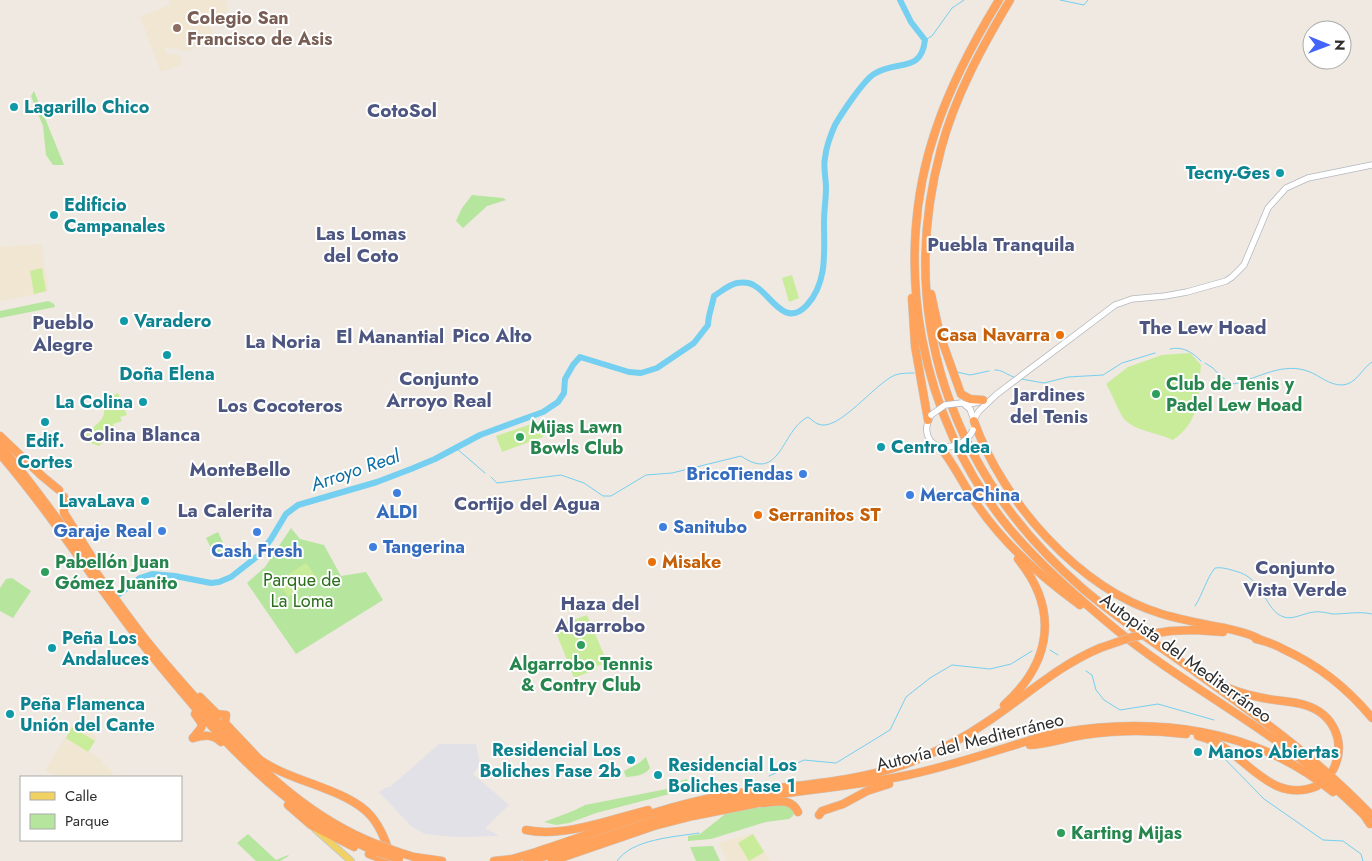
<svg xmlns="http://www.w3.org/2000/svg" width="1372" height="861" viewBox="0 0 1372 861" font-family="Jost,sans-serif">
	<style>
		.industrial { fill: #e3e1e8 }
		.education { fill: #f0e6d1 }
		.green { fill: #b6e59e }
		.pitch { fill: #c9ec9a }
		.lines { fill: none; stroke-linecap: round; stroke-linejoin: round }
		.stream { stroke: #75cff0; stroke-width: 1 }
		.river { stroke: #75cff0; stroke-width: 6 }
		.secondary-casing { stroke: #b4b7c1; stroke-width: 7 }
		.primary-casing { stroke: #c9c9c9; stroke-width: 8 }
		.highway-casing { stroke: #c9c9c9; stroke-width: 9 }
		.secondary { stroke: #fff; stroke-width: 5.5 }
		.primary { stroke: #f2d163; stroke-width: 6 }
		.highway { stroke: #ffa35c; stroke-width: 8 }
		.secondary-bridge-casing { stroke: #b4b7c1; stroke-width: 7; stroke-linecap: butt }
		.highway-bridge-casing { stroke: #c9c9c9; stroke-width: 9; stroke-linecap: butt }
		.secondary-bridge { stroke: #fff; stroke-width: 5.5 }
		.highway-bridge { stroke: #ffa35c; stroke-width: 8 }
		.education-dot { fill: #8d6e63; stroke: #fff; stroke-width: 2 }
		.culture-dot { fill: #0f9aa8; stroke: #fff; stroke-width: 2 }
		.food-dot { fill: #e8710a; stroke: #fff; stroke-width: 2 }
		.leisure-dot { fill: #2e9e5b; stroke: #fff; stroke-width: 2 }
		.shop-dot { fill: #3f7fe0; stroke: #fff; stroke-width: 2 }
		.labels { text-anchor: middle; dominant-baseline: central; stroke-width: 4; stroke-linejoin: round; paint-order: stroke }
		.education-label { font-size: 18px; font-weight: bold; fill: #785e54; stroke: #fff; text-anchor: start }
		.culture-label { font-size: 18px; font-weight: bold; fill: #0d838f; stroke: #fff; text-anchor: start }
		.food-label { font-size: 18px; font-weight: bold; fill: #c56008; stroke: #fff; text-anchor: start }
		.leisure-label { font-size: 18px; font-weight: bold; fill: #27864d; stroke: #fff; text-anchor: start }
		.shop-label { font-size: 18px; font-weight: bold; fill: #366cbe; stroke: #fff; text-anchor: start }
		.park-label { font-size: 18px; fill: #2c6e1b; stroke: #fff }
		.street-label { font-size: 18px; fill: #2e2e2e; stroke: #fff }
		.neighbourhood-label { font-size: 19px; font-weight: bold; fill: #4d5680; stroke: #fff }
		.water-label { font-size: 19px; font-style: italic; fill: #0d6fa3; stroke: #fff }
	</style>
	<rect width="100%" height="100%" fill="#efe9e1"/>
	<polygon class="industrial" points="439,744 476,744 480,765 473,774 509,805 485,828 499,836 457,837 425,834 412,827 379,792 387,787 390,787"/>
	<g class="education">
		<polygon points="169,0 225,0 228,12 205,18 215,38 188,51 166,47 165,50 166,54 180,55 182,64 161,72 140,16 171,5"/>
		<polygon points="42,244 44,266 49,288 47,292 0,301 0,247"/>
		<polygon points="79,716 85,720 96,738 88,752 101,759 103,764 113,772 111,777 58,777 45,770"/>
		<polygon points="753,833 770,861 727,861 719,843"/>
	</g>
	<g class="green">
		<polygon points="34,91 64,165 53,165 46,155 43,126 31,96"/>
		<polygon points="472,195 503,198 506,200 487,206 463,228 456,221 462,208"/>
		<polygon points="48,301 54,304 55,307 0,318 0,311"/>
		<polygon points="291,528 300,539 324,545 341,576 366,572 383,600 296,654 247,583 265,567"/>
		<polygon points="218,532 226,549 217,555 214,554 206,538"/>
		<polygon points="12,578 31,591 13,618 0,611 0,588 6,579"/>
		<path d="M646,757L650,768C644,776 636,776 626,777L624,771L639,763Z"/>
		<polygon points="687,779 689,789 596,813 569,823 556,825 544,822 573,811 585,805 672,788 678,786 680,781"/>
		<polygon points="786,804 795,812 792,817 789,819 766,822 711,839 688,841 688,836 700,834 729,811"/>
		<polygon points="248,834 276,860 288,855 289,856 280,861 256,861 237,843"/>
		<polygon points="713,846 720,861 696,861 690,847"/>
	</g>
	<g class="pitch">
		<polygon points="42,268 46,291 34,294 30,271"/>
		<polygon points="792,275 799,298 789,302 782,278"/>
		<path d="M1190,353L1201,365C1198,395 1201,421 1173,440C1159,433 1139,432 1126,421C1120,416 1112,393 1106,384L1128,367L1162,355Z"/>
		<path d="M118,393L127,415L120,417L122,421L113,424L116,431L108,436L99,446L83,440C91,423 111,423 102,400Z"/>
		<polygon points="540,421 543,437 502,452 496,436"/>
		<polygon points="306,563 317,578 288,597 278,581"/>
		<polygon points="587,615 608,664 596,666 597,669 574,678 554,627"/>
		<polygon points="72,727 95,741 88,752 66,738"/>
		<polygon points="753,834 764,852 749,861 738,843"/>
	</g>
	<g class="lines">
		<g class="stream">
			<polyline points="1060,0 1084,5 1088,0"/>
			<polyline points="925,40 932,36 952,8 964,0"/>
			<path d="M1170,349C1183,346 1192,352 1201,361"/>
			<path d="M1205,363L1213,368L1221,377L1234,384C1259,378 1283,361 1310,372C1320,376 1329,385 1342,385C1357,384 1361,369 1372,362"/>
			<path d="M995,370C1001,369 1007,375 1014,377"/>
			<polyline points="957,372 970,375 989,371"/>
			<polyline points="1021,379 1044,383 1068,377 1103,375 1122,363 1155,353"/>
			<polyline points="456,448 485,473"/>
			<path d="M491,477L497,483L561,475L584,483L603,496H611L646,475L672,473L741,456C781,484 781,430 808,417C811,419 815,423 818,424C838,433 874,384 895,375C901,373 908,373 914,373"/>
			<path d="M1195,606C1203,594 1206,579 1215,568C1222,567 1228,569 1235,571C1265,578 1264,611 1284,617C1293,620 1304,613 1314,612C1320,611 1327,613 1333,614C1346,614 1360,611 1372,614"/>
			<polyline points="1050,650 1058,655"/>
			<polyline points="1086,671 1092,675 1096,690 1104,700 1120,710 1158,704 1214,720"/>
			<polyline points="1218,752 1264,799 1323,840 1343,841 1361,854 1363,861"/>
			<polyline points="769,776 804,760 836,763 890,730 906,697 930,678 952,665 990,669 1011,664 1032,651"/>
			<path d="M617,861C632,839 674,837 699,833"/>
		</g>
		<path class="river" d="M119,594L140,578L152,574L175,576L211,583L219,582L231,577L259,555L271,539L286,514L298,505L377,482L411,469L435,459L480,435L543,412L558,402L564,393L565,379L573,365L580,357L629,372L641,373L657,368L694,343L708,325C708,315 712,307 714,296C722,291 728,285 737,283C743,282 750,282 755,286C771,295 785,329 807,305C828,282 824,250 824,222C824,211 826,199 826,188C826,178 823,167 825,158C826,148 831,134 835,125C842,113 863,81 874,74C897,59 921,74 925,40L911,22L900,0"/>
		<defs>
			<g id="secondary">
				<polyline points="964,404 970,409 974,420"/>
				<polyline points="966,405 982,401"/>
				<path d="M930,417C923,430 927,445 943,447"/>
				<polyline points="974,419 979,411 997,394 1115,305 1132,299 1165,296 1187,292 1226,281 1232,277 1244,265 1268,208 1286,188 1308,178 1372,165"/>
			</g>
			<polyline id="primary" points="315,829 351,861"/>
			<g id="highway">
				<path d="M999,0C974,41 951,84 936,129C890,263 920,419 1009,528C1040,565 1076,596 1113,627C1166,671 1227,705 1282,745C1312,766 1338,790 1364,815L1370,824"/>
				<path d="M1010,0C982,47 955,96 941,149C896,317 951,474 1082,588C1118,619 1158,645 1197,673C1259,717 1320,761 1372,816"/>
				<polyline points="931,294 940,335 961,394 970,399 983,400"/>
				<polyline points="912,298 915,346 928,420"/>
				<path d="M974,421C1002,501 1079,589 1162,614C1182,620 1204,624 1225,628C1237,631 1250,633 1261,640"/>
				<polyline points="0,436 42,476 59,490"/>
				<path d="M0,445C51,506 94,572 142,635C166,666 193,695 219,724C264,774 313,819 376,844"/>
				<path d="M940,447C955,465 964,487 978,506C1005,545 1041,577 1080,605"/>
				<path d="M0,454C50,512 91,577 138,638C157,663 178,687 198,711C249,769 305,822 377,852"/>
				<polyline points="64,497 64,513 93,559"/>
				<polyline points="1170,631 1194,630 1223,632"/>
				<path d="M1256,639C1266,641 1276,645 1285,650C1320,666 1348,689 1372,718"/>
				<path d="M1215,682C1230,690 1247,695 1263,698C1277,701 1292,701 1305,705C1334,714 1347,743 1333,770"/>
				<polyline points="200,697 217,714 226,715 225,723 259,759"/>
				<path d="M1004,705C1052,662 1059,609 1018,559"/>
				<path d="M1198,736C1243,745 1266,807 1317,786"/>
				<polyline points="193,738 201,728 202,724 195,714"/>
				<path d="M193,738C204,735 213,734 221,742"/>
				<path d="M1030,745C1048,744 1065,738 1083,735C1117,730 1152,730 1186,734"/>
				<path d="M256,757C288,782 347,788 371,816C382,829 387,845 392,861"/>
				<path d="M762,803C776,802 791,797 798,812"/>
				<polyline points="288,805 311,825 354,847"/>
				<polyline points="819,815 822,811 843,804 867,791 889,784"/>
				<path d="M526,830C563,838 612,819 648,810"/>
				<polyline points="398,852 414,857 442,861"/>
				<polyline points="369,854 388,861"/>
				<path d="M494,861L512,859L536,852C597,832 658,808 721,796C781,785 845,785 903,765C933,754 963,739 990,720C1027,695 1059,665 1100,648"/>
				<path d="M527,861C587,846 644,821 704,807C771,792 841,789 908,775C941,768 973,758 1005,748C1023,743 1040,736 1058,733C1154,716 1255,728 1333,792"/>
				<polyline points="552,861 654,826 693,816 764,802"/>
			</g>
		</defs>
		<use href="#secondary" class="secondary-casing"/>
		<use href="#primary" class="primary-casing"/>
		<use href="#highway" class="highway-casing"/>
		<use href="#secondary" class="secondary"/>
		<use href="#primary" class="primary"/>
		<use href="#highway" class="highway"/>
		<defs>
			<g id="secondary-bridge">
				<polyline points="931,415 945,405 961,403"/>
				<path d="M947,447C959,446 968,441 973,430"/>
			</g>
			<g id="highway-bridge">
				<polyline points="1100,648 1132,637 1170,631"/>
				<polyline points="376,844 398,852"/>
				<polyline points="377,852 399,859"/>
			</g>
		</defs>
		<use href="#secondary-bridge" class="secondary-bridge-casing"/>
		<use href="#highway-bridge" class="highway-bridge-casing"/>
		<use href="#secondary-bridge" class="secondary-bridge"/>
		<use href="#highway-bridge" class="highway-bridge"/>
	</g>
	<circle class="education-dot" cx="177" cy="28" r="5"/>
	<g class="culture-dot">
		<circle cx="14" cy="107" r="5"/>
		<circle cx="1280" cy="173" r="5"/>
		<circle cx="54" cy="215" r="5"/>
		<circle cx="124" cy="321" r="5"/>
		<circle cx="167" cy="355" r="5"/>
		<circle cx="143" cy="402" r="5"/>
		<circle cx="45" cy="422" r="5"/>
		<circle cx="881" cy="447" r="5"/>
		<circle cx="145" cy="501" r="5"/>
		<circle cx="52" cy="648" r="5"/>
		<circle cx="10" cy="714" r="5"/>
		<circle cx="1198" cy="752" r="5"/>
		<circle cx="631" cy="760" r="5"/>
		<circle cx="658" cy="775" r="5"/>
	</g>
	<g class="food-dot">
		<circle cx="1060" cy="335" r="5"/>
		<circle cx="758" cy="515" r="5"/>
		<circle cx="652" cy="562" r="5"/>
	</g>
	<g class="leisure-dot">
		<circle cx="1156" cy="394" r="5"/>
		<circle cx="520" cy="437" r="5"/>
		<circle cx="45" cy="572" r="5"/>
		<circle cx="581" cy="645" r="5"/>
		<circle cx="1061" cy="833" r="5"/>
	</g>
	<g class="shop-dot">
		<circle cx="803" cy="474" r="5"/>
		<circle cx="397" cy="493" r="5"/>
		<circle cx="910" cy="495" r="5"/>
		<circle cx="663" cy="527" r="5"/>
		<circle cx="162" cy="531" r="5"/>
		<circle cx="257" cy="532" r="5"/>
		<circle cx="373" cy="547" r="5"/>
	</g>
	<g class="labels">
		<g class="education-label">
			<text x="187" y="18">Colegio San<tspan x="187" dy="21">Francisco de Asis</tspan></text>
		</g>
		<g class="culture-label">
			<text x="24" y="107">Lagarillo Chico</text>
			<text x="1270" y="173" text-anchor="end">Tecny-Ges</text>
			<text x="64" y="205">Edificio<tspan x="64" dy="21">Campanales</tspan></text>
			<text x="134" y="321">Varadero</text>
			<text x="167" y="374" text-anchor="middle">Doña Elena</text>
			<text x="133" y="402" text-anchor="end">La Colina</text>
			<text x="45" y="441" text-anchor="middle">Edif.<tspan x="45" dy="21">Cortes</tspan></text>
			<text x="891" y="447">Centro Idea</text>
			<text x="135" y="501" text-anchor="end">LavaLava</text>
			<text x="62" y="638">Peña Los<tspan x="62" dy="21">Andaluces</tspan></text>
			<text x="20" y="704">Peña Flamenca<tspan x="20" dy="21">Unión del Cante</tspan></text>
			<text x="621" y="750" text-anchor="end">Residencial Los<tspan x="621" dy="21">Boliches Fase 2b</tspan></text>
			<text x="1208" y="752">Manos Abiertas</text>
			<text x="668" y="765">Residencial Los<tspan x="668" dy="21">Boliches Fase 1</tspan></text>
		</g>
		<g class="food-label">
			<text x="1050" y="335" text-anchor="end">Casa Navarra</text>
			<text x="768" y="515">Serranitos ST</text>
			<text x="662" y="562">Misake</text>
		</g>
		<g class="leisure-label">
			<text x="1166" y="384">Club de Tenis y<tspan x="1166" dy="21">Padel Lew Hoad</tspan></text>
			<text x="530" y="427">Mijas Lawn<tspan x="530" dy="21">Bowls Club</tspan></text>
			<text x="55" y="562">Pabellón Juan<tspan x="55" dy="21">Gómez Juanito</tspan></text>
			<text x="581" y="664" text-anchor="middle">Algarrobo Tennis<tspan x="581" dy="21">&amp; Contry Club</tspan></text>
			<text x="1071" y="833">Karting Mijas</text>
		</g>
		<g class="shop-label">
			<text x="793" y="474" text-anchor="end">BricoTiendas</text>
			<text x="920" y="495">MercaChina</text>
			<text x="397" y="512" text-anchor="middle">ALDI</text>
			<text x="673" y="527">Sanitubo</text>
			<text x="152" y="531" text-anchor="end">Garaje Real</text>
			<text x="383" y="547">Tangerina</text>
			<text x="257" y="551" text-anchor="middle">Cash Fresh</text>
		</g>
		<g class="park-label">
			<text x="302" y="580">Parque de<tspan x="302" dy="21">La Loma</tspan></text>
		</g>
		<g class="street-label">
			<text transform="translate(1186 658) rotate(36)">Autopista del Mediterráneo</text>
			<text transform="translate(970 742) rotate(-14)">Autovía del Mediterráneo</text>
		</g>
		<g class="neighbourhood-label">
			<text x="402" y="110">CotoSol</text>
			<text x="361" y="233">Las Lomas<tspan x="361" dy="22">del Coto</tspan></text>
			<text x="1001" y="244">Puebla Tranquila</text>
			<text x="63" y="322">Pueblo<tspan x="63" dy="22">Alegre</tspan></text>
			<text x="1203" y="327">The Lew Hoad</text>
			<text x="492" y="335">Pico Alto</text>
			<text x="390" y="336">El Manantial</text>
			<text x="283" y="341">La Noria</text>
			<text x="439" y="378">Conjunto<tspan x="439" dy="22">Arroyo Real</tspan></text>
			<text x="1049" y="394">Jardines<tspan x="1049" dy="22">del Tenis</tspan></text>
			<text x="280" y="405">Los Cocoteros</text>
			<text x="140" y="434">Colina Blanca</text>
			<text x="240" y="469">MonteBello</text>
			<text x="527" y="503">Cortijo del Agua</text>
			<text x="225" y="510">La Calerita</text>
			<text x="1295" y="567">Conjunto<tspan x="1295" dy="22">Vista Verde</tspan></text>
			<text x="600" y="603">Haza del<tspan x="600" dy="22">Algarrobo</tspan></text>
		</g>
		<g class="water-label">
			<text transform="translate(355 470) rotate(-19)">Arroyo Real</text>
		</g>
	</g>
	<rect x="20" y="776" width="162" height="65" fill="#ffffff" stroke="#ababab"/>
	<rect x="30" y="792" width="25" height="8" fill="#f2d163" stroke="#ababab"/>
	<text x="65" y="801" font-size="15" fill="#2e2e2e">Calle</text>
	<rect x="30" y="814" width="25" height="15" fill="#b6e59e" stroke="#ababab"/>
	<text x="65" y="826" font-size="15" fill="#2e2e2e">Parque</text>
	<g transform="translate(1327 45) rotate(91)"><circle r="24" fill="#ffffff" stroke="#ababab"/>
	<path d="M0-4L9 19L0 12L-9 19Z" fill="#4264fb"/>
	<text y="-8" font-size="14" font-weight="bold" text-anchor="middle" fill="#2e2e2e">N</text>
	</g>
</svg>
